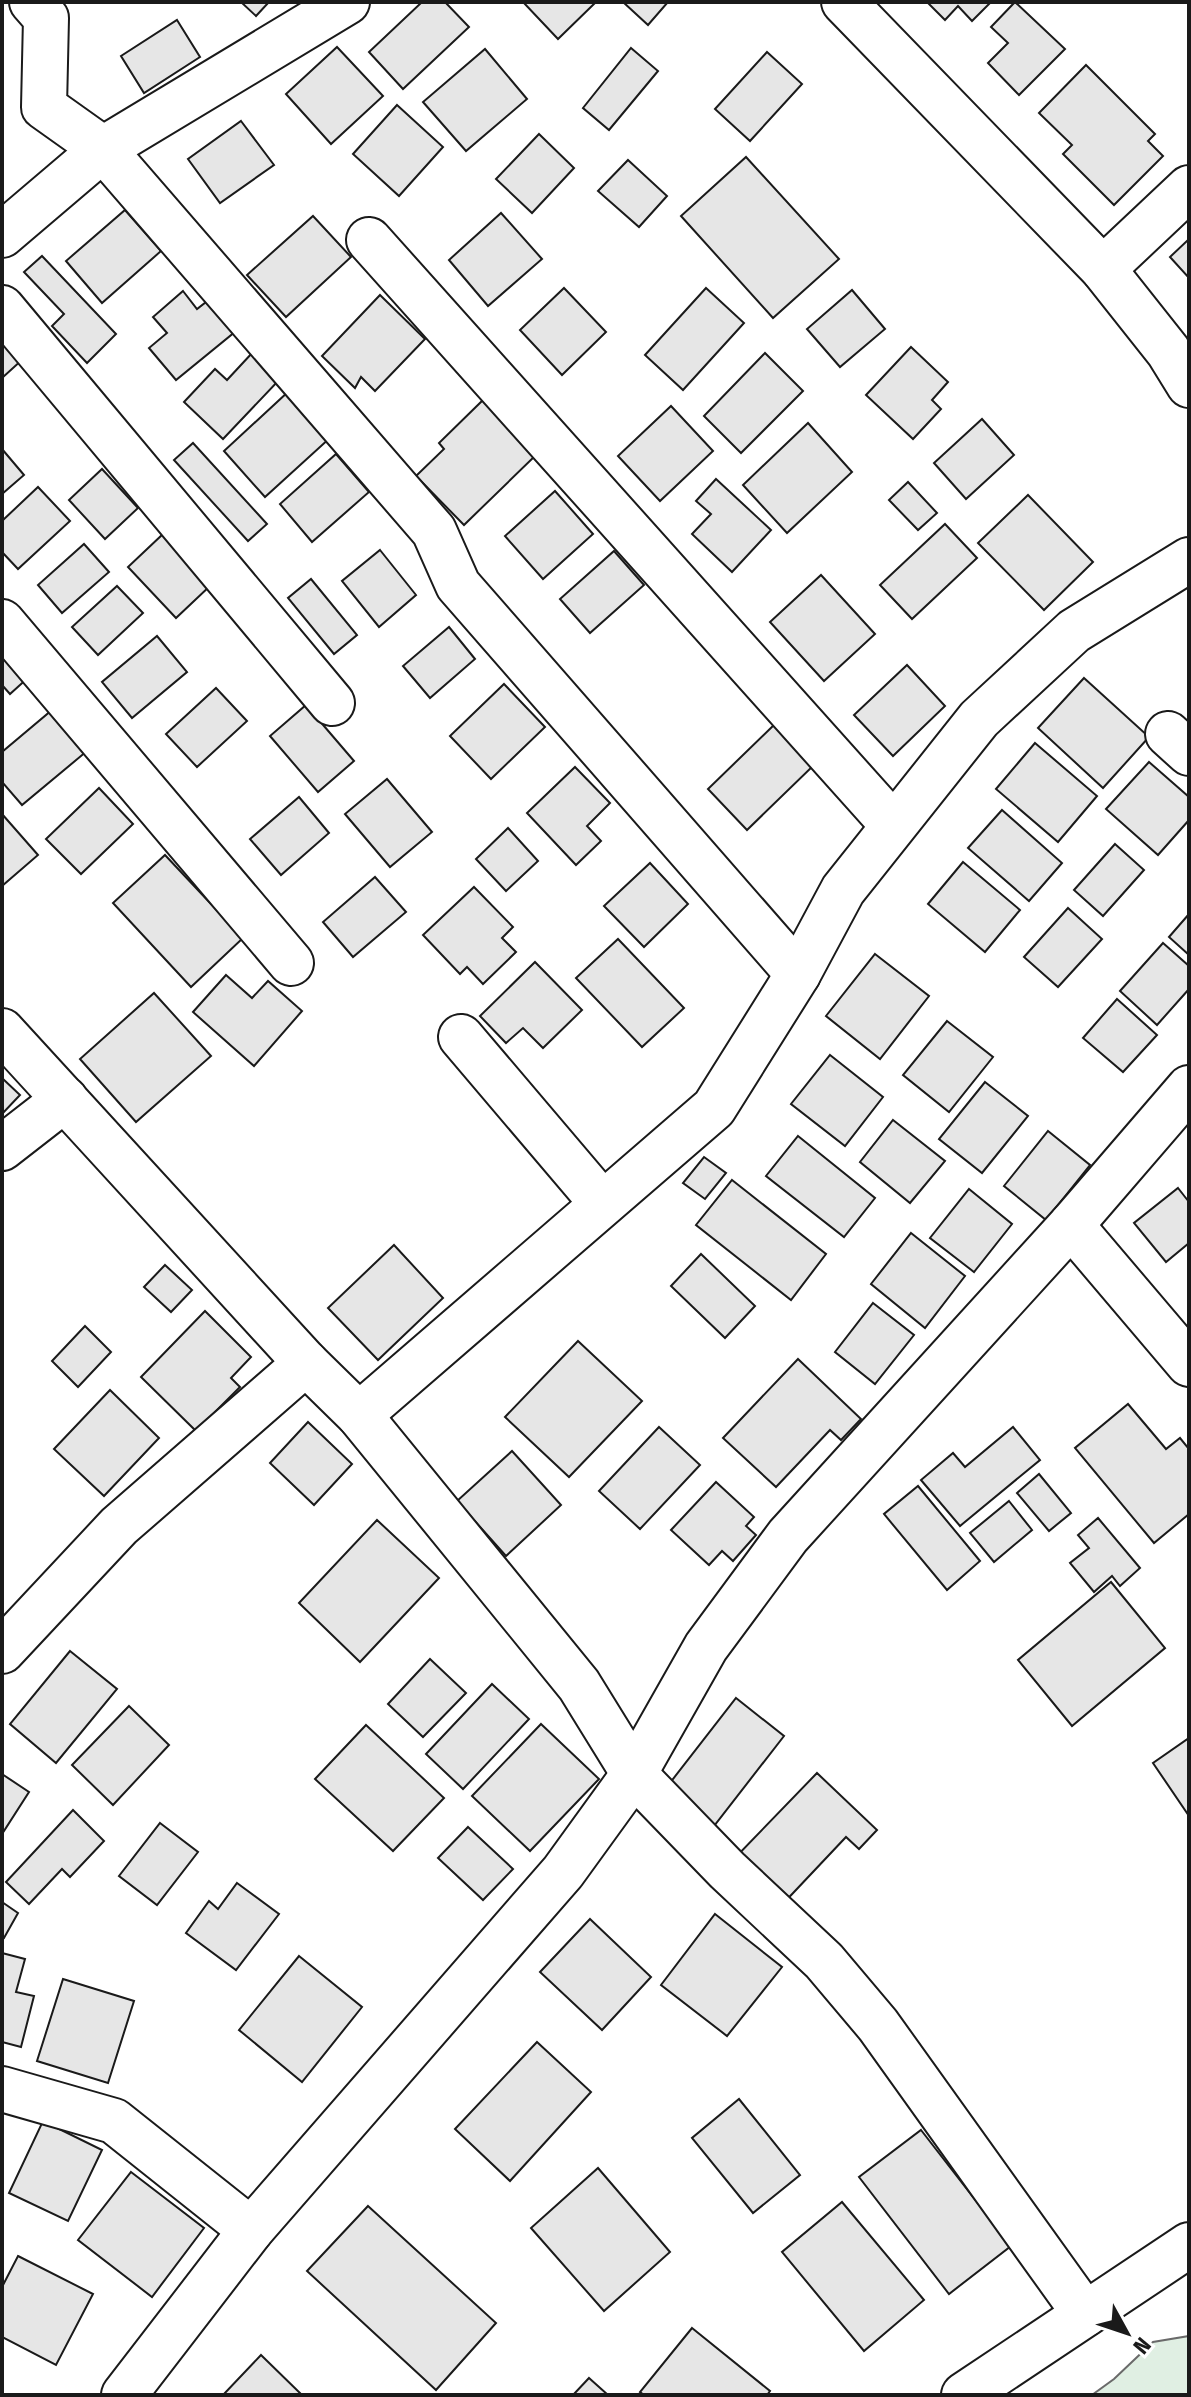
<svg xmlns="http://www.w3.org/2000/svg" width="1191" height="2397" viewBox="0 0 1191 2397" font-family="'Fira Sans Condensed',sans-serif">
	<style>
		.green { fill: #e0efe3; stroke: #6a6a6a; stroke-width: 2 }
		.building { fill: #e6e6e6; stroke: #1a1a1a; stroke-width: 2 }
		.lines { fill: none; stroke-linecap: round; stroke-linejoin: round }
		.minor-casing { stroke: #1a1a1a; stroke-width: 48 }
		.highway-casing { stroke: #1a1a1a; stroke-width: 48 }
		.minor { stroke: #fff; stroke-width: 44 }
		.highway { stroke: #fff; stroke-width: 44 }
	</style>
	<rect width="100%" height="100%" fill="#fff"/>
	<polygon class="green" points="1189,2336 1189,2395 1092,2395 1114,2379 1153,2342"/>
	<g class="building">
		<polygon points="241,2 269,2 256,16"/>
		<polygon points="422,2 445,2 469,27 403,89 369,52"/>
		<polygon points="523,2 596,2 558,39"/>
		<polygon points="623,2 668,2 648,25"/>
		<polygon points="927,2 991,2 972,21 958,6 945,20"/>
		<polygon points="1015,2 1065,49 1019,95 988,63 1008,43 991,27"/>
		<polygon points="177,20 200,57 144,93 121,56"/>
		<polygon points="337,47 383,96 331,144 286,94"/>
		<polygon points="631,48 658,71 609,130 583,108"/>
		<polygon points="485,49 527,99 466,151 423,102"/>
		<polygon points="767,52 802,84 750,141 715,109"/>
		<polygon points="1086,65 1155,134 1148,141 1163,156 1114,205 1063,154 1072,145 1039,113"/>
		<polygon points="397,105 443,147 399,196 353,154"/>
		<polygon points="241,121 274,165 220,203 188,159"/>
		<polygon points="539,134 574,168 532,213 496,179"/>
		<polygon points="746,157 839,259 773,318 681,216"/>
		<polygon points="628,160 667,196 639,227 598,191"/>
		<polygon points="125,210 161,251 102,303 66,261"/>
		<polygon points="501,213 542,259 488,306 449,260"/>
		<polygon points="313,216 351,257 286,317 247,275"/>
		<polygon points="1189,239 1189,278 1170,257"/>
		<polygon points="42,256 116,334 87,363 52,326 64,314 24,272"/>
		<polygon points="564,288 606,332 562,375 520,330"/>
		<polygon points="706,288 744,323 683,390 645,355"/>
		<polygon points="852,290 885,329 840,367 807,329"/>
		<polygon points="183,291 197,309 210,299 236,331 176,380 149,348 167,333 153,317"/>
		<polygon points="380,295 425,339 375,391 361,377 355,388 322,356"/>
		<polygon points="2,337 23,359 2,378"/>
		<polygon points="911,347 948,382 932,400 941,409 913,439 866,395"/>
		<polygon points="253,352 280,379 223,439 184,402 215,369 227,380"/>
		<polygon points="765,353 803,391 741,453 704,416"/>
		<polygon points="289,391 331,437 265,497 224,451"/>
		<polygon points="483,400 536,455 464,525 416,476 444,449 439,443"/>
		<polygon points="671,406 713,451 660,501 618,456"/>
		<polygon points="982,419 1014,455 966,499 934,463"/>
		<polygon points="808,423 852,472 787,533 743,485"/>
		<polygon points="193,443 267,524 248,541 174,460"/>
		<polygon points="2,449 24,475 2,494"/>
		<polygon points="336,454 369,492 312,542 280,504"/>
		<polygon points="102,469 138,508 105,539 69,500"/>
		<polygon points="716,479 771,530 732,572 692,534 711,514 696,501"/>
		<polygon points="908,482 937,513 918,530 889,500"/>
		<polygon points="38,487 70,521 18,569 2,552 2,521"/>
		<polygon points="555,491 593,534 543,579 505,536"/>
		<polygon points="1028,495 1093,562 1044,610 978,543"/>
		<polygon points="945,524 977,558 912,619 880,585"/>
		<polygon points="163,534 211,585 176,618 128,567"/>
		<polygon points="84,544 109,572 62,613 38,585"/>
		<polygon points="380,550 416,595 379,627 342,581"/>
		<polygon points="614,551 644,585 590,633 560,599"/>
		<polygon points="821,575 875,634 824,681 770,622"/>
		<polygon points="311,579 357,635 334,654 288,598"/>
		<polygon points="117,586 143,613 98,655 72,627"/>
		<polygon points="449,627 475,659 430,698 403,666"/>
		<polygon points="157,636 187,672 132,718 102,682"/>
		<polygon points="2,644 30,676 10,694 2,685"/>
		<polygon points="907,665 945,706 893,756 854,715"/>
		<polygon points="1084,678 1149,737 1103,788 1038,728"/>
		<polygon points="504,684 545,727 491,779 450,736"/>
		<polygon points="216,688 247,721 197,767 166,734"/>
		<polygon points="306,705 354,761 318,792 270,736"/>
		<polygon points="52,710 87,751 22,805 2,782 2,752"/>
		<polygon points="776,723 815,764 747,830 708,789"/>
		<polygon points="1035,743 1097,796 1058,842 996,789"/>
		<polygon points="1149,762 1189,797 1189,820 1158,855 1106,809"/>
		<polygon points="575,767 610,803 587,826 601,841 576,865 527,813"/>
		<polygon points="387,779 432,832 390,867 345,814"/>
		<polygon points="99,788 133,824 81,874 46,839"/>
		<polygon points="299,797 329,833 281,875 250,839"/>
		<polygon points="1002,810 1062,863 1029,901 968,848"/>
		<polygon points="2,814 38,855 2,886"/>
		<polygon points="508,828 538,861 506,891 476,859"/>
		<polygon points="1115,844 1144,870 1103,916 1074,890"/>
		<polygon points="165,855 243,938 191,987 113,903"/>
		<polygon points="963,862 1020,910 985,952 928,904"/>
		<polygon points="650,863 688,904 644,947 604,906"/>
		<polygon points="375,877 406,912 353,957 323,922"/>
		<polygon points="474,887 513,927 502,938 516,952 483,984 467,967 460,974 423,935"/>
		<polygon points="1068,908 1102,939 1058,987 1024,957"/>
		<polygon points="1189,914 1189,955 1169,937"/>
		<polygon points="618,939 684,1008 642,1047 576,978"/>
		<polygon points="1163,943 1189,966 1189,989 1157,1025 1120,991"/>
		<polygon points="875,954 929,996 880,1059 826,1016"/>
		<polygon points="535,962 582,1010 543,1048 523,1028 506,1043 480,1016"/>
		<polygon points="226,975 252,998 268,981 302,1011 254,1066 193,1012"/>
		<polygon points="154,993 211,1056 136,1122 80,1059"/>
		<polygon points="1117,999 1157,1035 1123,1072 1083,1038"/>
		<polygon points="947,1021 993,1057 949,1112 903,1075"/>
		<polygon points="830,1055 883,1097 845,1146 791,1104"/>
		<polygon points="2,1078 20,1095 2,1114"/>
		<polygon points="985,1082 1028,1116 982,1173 939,1139"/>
		<polygon points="893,1120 945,1161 910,1203 860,1162"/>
		<polygon points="1048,1131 1090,1165 1046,1220 1004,1186"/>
		<polygon points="798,1136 875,1198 844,1237 766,1176"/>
		<polygon points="704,1157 726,1173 705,1199 683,1183"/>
		<polygon points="732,1180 826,1254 791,1300 696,1225"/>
		<polygon points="1178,1188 1189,1202 1189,1243 1166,1262 1134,1223"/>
		<polygon points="969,1189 1012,1224 974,1272 930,1238"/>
		<polygon points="911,1233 965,1276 925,1328 871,1284"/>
		<polygon points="394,1245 443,1298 378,1360 328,1308"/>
		<polygon points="701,1254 755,1306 725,1338 671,1286"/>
		<polygon points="165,1265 192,1290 171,1312 144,1287"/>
		<polygon points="873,1303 914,1335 875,1384 835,1352"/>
		<polygon points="205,1311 251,1357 231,1378 240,1387 196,1431 141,1377"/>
		<polygon points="85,1326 111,1352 78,1387 52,1361"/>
		<polygon points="578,1341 642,1401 569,1477 505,1417"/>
		<polygon points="798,1359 861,1419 841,1440 830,1430 776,1487 723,1438"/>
		<polygon points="110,1390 159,1438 104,1496 54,1449"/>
		<polygon points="1128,1404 1166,1449 1180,1438 1189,1449 1189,1514 1154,1543 1075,1448"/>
		<polygon points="308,1422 352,1464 314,1505 270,1463"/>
		<polygon points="659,1427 700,1465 640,1529 599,1491"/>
		<polygon points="1013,1427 1040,1460 960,1526 921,1480 953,1453 965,1467"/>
		<polygon points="512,1451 561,1505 506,1556 457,1501"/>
		<polygon points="1039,1474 1071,1513 1049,1531 1017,1493"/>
		<polygon points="716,1482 754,1517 746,1526 756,1535 733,1561 722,1551 709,1565 671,1530"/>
		<polygon points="918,1486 980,1561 947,1590 884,1514"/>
		<polygon points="1009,1501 1032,1530 994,1562 970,1533"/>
		<polygon points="1098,1518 1140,1568 1120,1586 1112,1576 1094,1592 1070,1563 1089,1548 1078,1535"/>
		<polygon points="377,1520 439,1578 360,1662 299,1603"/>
		<polygon points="1111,1582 1165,1648 1072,1726 1018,1660"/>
		<polygon points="70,1651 117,1689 56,1763 10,1724"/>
		<polygon points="430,1659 466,1693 423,1737 388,1704"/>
		<polygon points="492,1684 529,1719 463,1789 426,1754"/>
		<polygon points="736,1698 784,1736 714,1826 666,1788"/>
		<polygon points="129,1706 169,1745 113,1805 72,1765"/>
		<polygon points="541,1724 599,1779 530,1851 472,1796"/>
		<polygon points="366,1725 444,1798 393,1851 315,1779"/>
		<polygon points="1189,1738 1189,1816 1153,1763"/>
		<polygon points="817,1773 877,1830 859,1849 846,1837 778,1909 730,1863"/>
		<polygon points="2,1774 29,1792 2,1834"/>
		<polygon points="73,1810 104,1841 70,1877 62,1869 29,1904 6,1882"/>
		<polygon points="160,1823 198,1852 157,1905 119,1876"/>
		<polygon points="468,1827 513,1869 483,1900 438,1858"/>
		<polygon points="237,1883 279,1914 236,1970 186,1933 209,1901 218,1909"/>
		<polygon points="2,1902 18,1913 4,1938 2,1937"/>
		<polygon points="715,1914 782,1967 727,2036 661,1985"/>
		<polygon points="590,1919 651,1977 602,2030 540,1972"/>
		<polygon points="2,1953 25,1959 16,1992 34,1996 21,2047 2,2042"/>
		<polygon points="299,1956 362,2007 302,2082 239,2030"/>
		<polygon points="63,1979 134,2001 108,2083 37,2061"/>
		<polygon points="537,2042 591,2092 510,2181 455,2129"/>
		<polygon points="739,2099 800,2175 753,2213 692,2138"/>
		<polygon points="43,2121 102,2150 68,2221 9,2193"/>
		<polygon points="921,2130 1011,2246 949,2294 859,2177"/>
		<polygon points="598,2168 670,2252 604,2311 531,2228"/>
		<polygon points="131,2172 204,2228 152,2297 78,2240"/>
		<polygon points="842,2202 924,2300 864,2351 782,2252"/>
		<polygon points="368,2206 496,2323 436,2390 307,2271"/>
		<polygon points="18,2256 93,2294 56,2365 2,2337 2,2287"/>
		<polygon points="692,2328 770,2391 767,2395 644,2395 640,2392"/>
		<polygon points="261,2355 302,2395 223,2395"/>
		<polygon points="589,2378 608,2395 573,2395"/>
	</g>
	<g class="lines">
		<defs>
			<g id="minor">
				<polyline points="32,2 46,18 44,107 103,149 434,531 458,585 798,974"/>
				<polyline points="844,2 1103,269 1168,351 1189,385"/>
				<polyline points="2,235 103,149 347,2"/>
				<polyline points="369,240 893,825"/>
				<polyline points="1103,269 1189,188"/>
				<polyline points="2,308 332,703"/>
				<polyline points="2,622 291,963"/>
				<polyline points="1168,734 1189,753"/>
				<polyline points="2,1031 306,1363 359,1415 579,1685 634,1774 727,1870 824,1961 878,2025 1085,2314"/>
				<polyline points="461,1037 602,1203"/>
				<polyline points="2,1148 65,1099"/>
				<polyline points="1071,1225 1189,1364"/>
				<polyline points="359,1415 714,1108 798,974 843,890 979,719 1074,631 1189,560"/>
				<polyline points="2,1651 119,1526 306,1363"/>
				<polyline points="2,2089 114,2121 251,2230"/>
				<polyline points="124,2395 251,2230 563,1872 634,1774 706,1647 788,1536 1071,1225 1189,1088"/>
			</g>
			<polyline id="highway" points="964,2395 1189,2245"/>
		</defs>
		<use href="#minor" class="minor-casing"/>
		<use href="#highway" class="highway-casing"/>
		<use href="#minor" class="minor"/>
		<use href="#highway" class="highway"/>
	</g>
	<rect width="1191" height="2397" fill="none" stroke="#1a1a1a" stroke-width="8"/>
	<g transform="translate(1127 2333) rotate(130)" stroke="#ffffff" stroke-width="6" paint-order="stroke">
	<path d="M0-6L14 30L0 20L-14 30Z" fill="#1a1a1a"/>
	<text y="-12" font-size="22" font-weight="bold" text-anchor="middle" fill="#1a1a1a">N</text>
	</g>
</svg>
